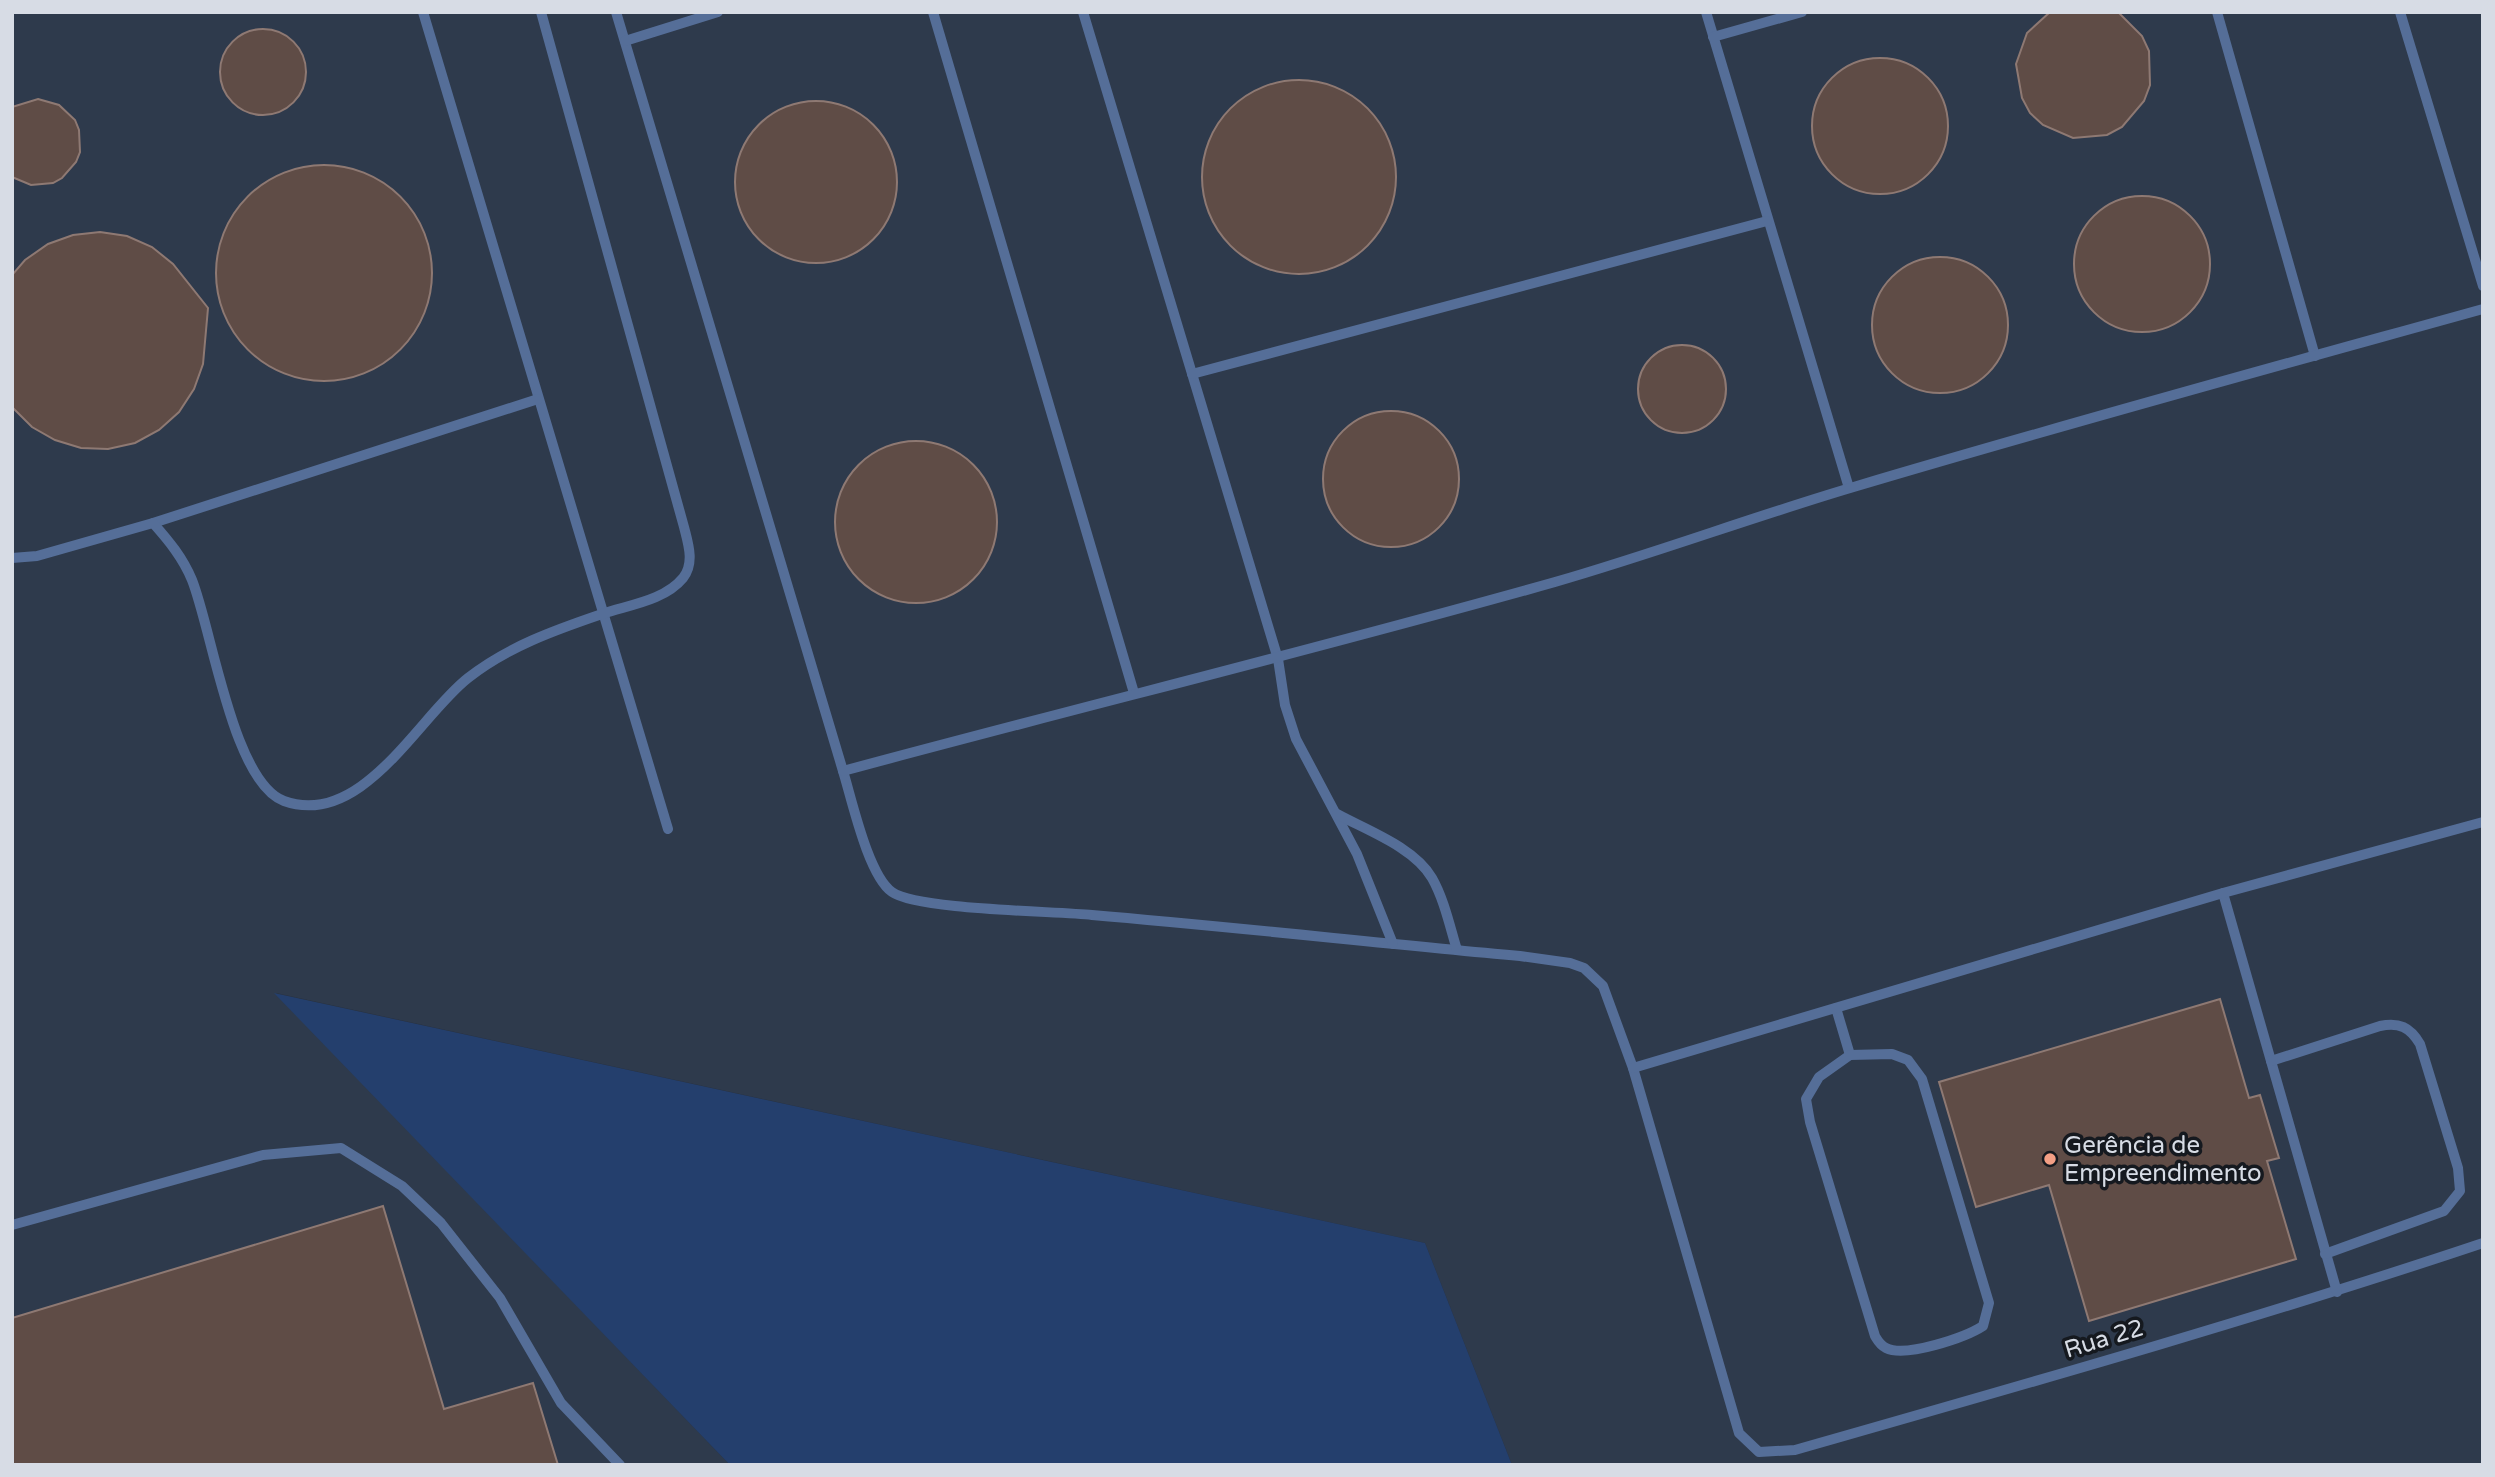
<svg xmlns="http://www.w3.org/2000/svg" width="2495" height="1477" viewBox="0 0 2495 1477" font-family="'Varela Round',sans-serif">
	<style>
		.built { fill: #2e3a4c }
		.green { fill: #243f6d }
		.building { fill: #5f4c46; stroke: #8e7973; stroke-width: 2 }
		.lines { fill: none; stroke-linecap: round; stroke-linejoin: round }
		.lane { stroke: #556e98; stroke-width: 10 }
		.poi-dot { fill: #f39f85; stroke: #15191f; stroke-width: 2.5 }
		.labels { text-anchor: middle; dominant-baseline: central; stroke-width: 7; stroke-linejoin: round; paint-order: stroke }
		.poi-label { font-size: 24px; fill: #d7dce5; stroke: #15191f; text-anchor: start }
		.street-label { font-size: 24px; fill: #d7dce5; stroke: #15191f }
	</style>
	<rect width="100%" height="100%" fill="#29313e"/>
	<polygon class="built" points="12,12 2483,12 2483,1465 1512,1465 1425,1243 276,993 730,1465 12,1465"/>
	<polygon class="green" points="274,993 1425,1243 1512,1465 730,1465"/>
	<g class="building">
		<polygon points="2050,12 2118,12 2142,36 2149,51 2150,85 2144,101 2122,127 2107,135 2073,138 2043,125 2030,113 2022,98 2016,64 2027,33"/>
		<circle cx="263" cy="72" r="43"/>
		<circle cx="1880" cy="126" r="68"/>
		<circle cx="1299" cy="177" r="97"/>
		<polygon points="38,99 59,105 75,120 79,130 80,152 76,162 62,178 53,183 31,185 12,177 12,107"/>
		<circle cx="816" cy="182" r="81"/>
		<circle cx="324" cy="273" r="108"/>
		<circle cx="2142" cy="264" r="68"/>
		<polygon points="100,232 127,236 152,247 173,264 208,308 203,364 194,389 179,412 159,430 135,443 108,449 81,448 55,440 32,427 12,407 12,275 25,260 48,244 73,235"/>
		<circle cx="1940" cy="325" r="68"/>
		<circle cx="1682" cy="389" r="44"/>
		<circle cx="1391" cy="479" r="68"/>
		<circle cx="916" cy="522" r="81"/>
		<polygon points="2220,999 2249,1098 2260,1095 2279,1158 2267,1161 2296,1259 2089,1321 2049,1185 1976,1207 1939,1082"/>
		<polygon points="383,1206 444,1409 533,1383 558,1465 12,1465 12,1318"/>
	</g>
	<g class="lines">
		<g class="lane">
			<polyline points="423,12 668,829"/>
			<path d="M616,12L843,771C852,800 868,875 892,892C917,910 1054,911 1092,915C1234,927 1377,943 1520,956L1570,963L1584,968L1603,986L1633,1068L1739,1433L1759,1452L1795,1450C2026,1384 2256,1319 2483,1243"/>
			<polyline points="933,12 1134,693"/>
			<polyline points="1083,12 1278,659 1285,705 1296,739 1357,854 1393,944"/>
			<polyline points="1706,12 1849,488"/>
			<polyline points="2217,12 2315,356"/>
			<polyline points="2400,12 2483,286"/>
			<polyline points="1713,37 1802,12"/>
			<polyline points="625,41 718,12"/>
			<polyline points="1192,374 1767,221"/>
			<polyline points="153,523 538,399"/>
			<path d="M12,558L37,556L153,523C169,541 183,558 192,580C212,630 233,782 284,801C362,829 419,716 468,678C507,647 555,630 602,614C628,605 664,601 683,578C695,563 688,543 684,527L541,12"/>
			<path d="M843,771C1080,707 1318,649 1555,582C1656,553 1755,516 1857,486C2065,424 2274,367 2483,309"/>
			<path d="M1337,814C1366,830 1414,847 1432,878C1444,899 1450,927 1457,950"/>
			<polyline points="2223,893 2337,1292"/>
			<polyline points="1836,1008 1850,1055"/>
			<path d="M1892,1054L1908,1060L1922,1079L1989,1303L1983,1326C1966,1337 1906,1358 1886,1348C1880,1345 1878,1341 1875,1336L1810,1122L1806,1099L1819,1077L1850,1055Z"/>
			<path d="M2271,1061L2380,1026C2399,1022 2410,1027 2420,1044L2458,1168L2460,1191L2444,1211L2325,1254"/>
			<polyline points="1633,1068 2223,893 2483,822"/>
			<polyline points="12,1225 263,1155 341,1148 402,1186 441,1223 500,1298 561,1403 620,1465"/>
		</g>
	</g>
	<circle class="poi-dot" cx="2050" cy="1159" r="7"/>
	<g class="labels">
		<g class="poi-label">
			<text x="2064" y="1145">Gerência de<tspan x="2064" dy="28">Empreendimento</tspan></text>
		</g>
		<g class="street-label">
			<text transform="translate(2104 1339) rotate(-17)">Rua 22</text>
		</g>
	</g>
	<rect width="2495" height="1477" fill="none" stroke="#d7dce5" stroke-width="28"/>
</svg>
